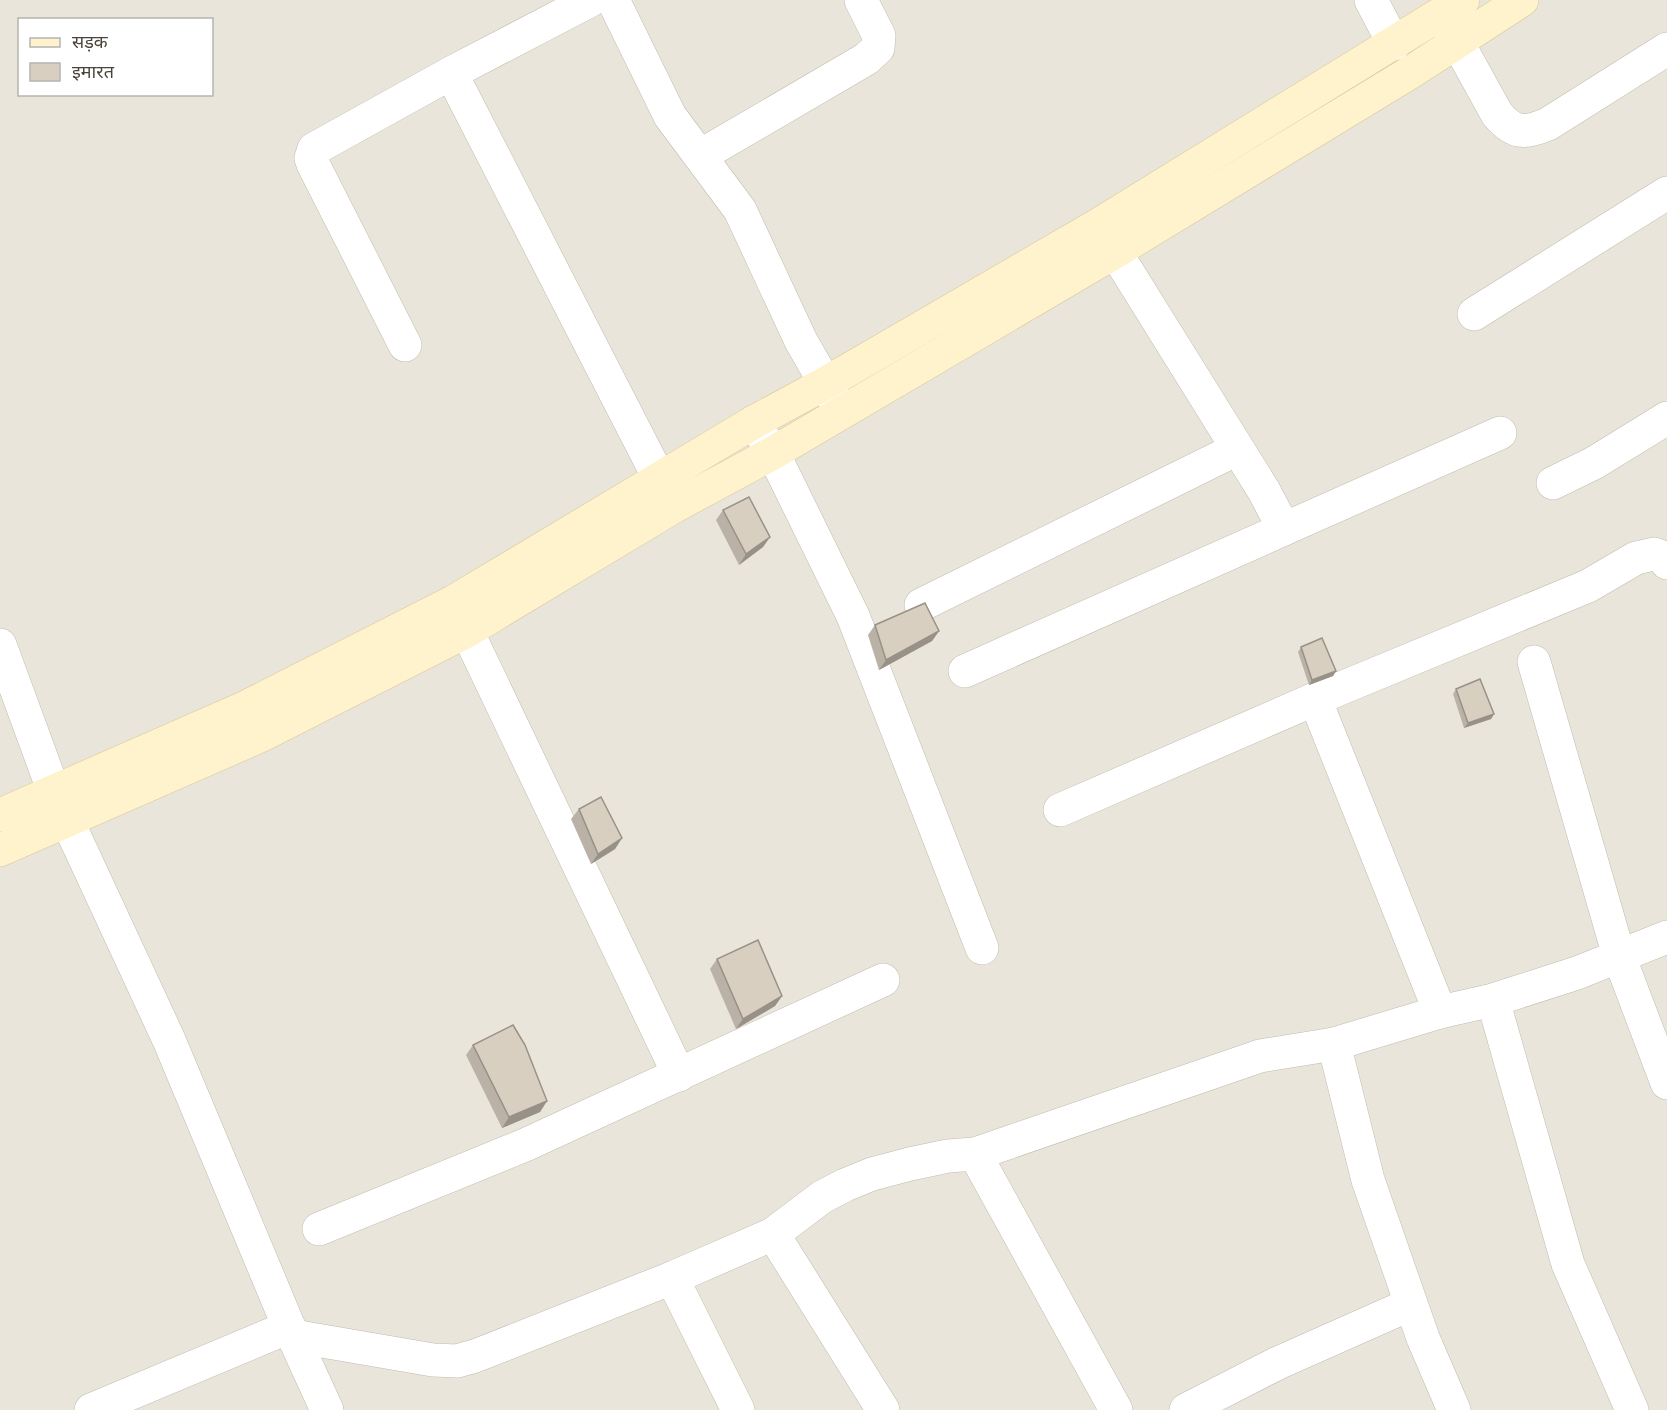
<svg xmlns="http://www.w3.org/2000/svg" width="1667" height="1410" viewBox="0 0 1667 1410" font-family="Arial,'Noto Sans Devanagari',sans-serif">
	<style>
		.residential { fill: #eae5da; fill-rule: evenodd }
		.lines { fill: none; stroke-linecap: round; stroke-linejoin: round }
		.street-casing { stroke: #c2bbae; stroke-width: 34 }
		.secondary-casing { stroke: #d6c79b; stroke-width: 34 }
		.street { stroke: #fff; stroke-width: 33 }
		.secondary { stroke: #fff3cd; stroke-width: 33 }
		.wall { fill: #bab2a6 }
		.shaded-wall { fill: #979187 }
		.building { fill: #d8cfc1; stroke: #979187; stroke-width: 1.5 }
	</style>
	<rect width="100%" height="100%" fill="#f6f3ec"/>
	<path class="residential" d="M0,0H1667V1410H0ZM20,20H212V94H20Z"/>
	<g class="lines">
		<defs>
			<g id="street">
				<polyline points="613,0 670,116 740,210 801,341 839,407"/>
				<polyline points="1371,0 1394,44"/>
				<path d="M1444,18L1497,114C1514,134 1524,134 1548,124L1667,49"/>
				<polyline points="451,73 659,478"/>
				<polyline points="700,156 866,59 878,48 879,36 861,0"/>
				<polyline points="1101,229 1264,491 1284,529 1500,433"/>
				<polyline points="1474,314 1667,193"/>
				<polyline points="405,345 313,164 311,158 314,149 451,73 591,0"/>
				<polyline points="754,422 773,453 853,616 982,948"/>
				<polyline points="1553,483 1594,463 1667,418"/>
				<polyline points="921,605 1237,449"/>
				<polyline points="455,606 679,1075"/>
				<polyline points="0,645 54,792 169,1040 289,1327 327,1410"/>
				<polyline points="1534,662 1619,956 1667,1083"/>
				<polyline points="965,671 1284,529"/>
				<polyline points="1315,699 1440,1012"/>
				<polyline points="1060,810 1315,699 1588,586 1636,558 1654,554 1662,557 1667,563"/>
				<polyline points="1493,1000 1568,1264 1632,1410"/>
				<polyline points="1334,1044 1368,1180 1423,1338 1454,1410"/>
				<polyline points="975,1154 1116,1410"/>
				<polyline points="319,1229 525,1145 883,980"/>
				<polyline points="773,1234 883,1410"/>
				<polyline points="672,1278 738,1410"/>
				<polyline points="293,1336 433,1360 457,1361 475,1356 672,1278 773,1234 822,1197 845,1185 872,1174 910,1164 948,1156 975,1154 1260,1056 1334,1044 1440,1012 1493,1000 1577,973 1667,937"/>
				<polyline points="91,1410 289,1327"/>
				<polyline points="1186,1410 1278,1363 1411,1304"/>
			</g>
			<g id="secondary">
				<polyline points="0,815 246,707 453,602 754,422 826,383 1098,225 1463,0"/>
				<polyline points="0,850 260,736 467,631 675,506 773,453 1115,252 1411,72 1522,0"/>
			</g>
		</defs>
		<use href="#street" class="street-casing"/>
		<use href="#secondary" class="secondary-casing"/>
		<use href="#street" class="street"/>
		<use href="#secondary" class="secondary"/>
	</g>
	<g class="wall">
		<polygon points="723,510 770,537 763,547 739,565 716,520"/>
		<polygon points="875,625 939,631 932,641 879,670 868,635"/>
		<polygon points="1301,647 1336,671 1333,676 1309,685 1298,652"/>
		<polygon points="1456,689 1494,714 1491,719 1464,728 1453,694"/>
		<polygon points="579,809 622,838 615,849 591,864 571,819"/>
		<polygon points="717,959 782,996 775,1006 736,1029 710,969"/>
		<polygon points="473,1045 547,1101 540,1112 502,1128 466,1055"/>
	</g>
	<g class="shaded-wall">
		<polygon points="770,537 763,547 739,565 746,554"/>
		<polygon points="939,631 932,641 879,670 886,660"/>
		<polygon points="1336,671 1333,676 1309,685 1312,680"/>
		<polygon points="1494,714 1491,719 1464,728 1468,723"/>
		<polygon points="622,838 615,849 591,864 598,854"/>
		<polygon points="782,996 775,1006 736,1029 743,1019"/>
		<polygon points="547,1101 540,1112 502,1128 509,1117"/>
	</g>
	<g class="building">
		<polygon points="749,497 770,537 746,554 723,510"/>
		<polygon points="925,603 939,631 886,660 875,625"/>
		<polygon points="1322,638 1336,671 1312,680 1301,647"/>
		<polygon points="1480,679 1494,714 1468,723 1456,689"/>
		<polygon points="601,797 622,838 598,854 579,809"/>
		<polygon points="758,940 782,996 743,1019 717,959"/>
		<polygon points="513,1025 525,1045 547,1101 509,1117 473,1045"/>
	</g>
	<rect x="18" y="18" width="195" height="78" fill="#ffffff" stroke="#b7b4b0" stroke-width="1.5"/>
	<rect x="30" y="38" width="30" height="9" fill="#fff3cd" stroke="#b7b4b0" stroke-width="1.5"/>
	<text x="72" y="48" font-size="18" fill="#4b4439">सड़क</text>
	<rect x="30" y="63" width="30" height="18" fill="#d8cfc1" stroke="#b7b4b0" stroke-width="1.5"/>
	<text x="72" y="78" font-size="18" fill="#4b4439">इमारत</text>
</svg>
